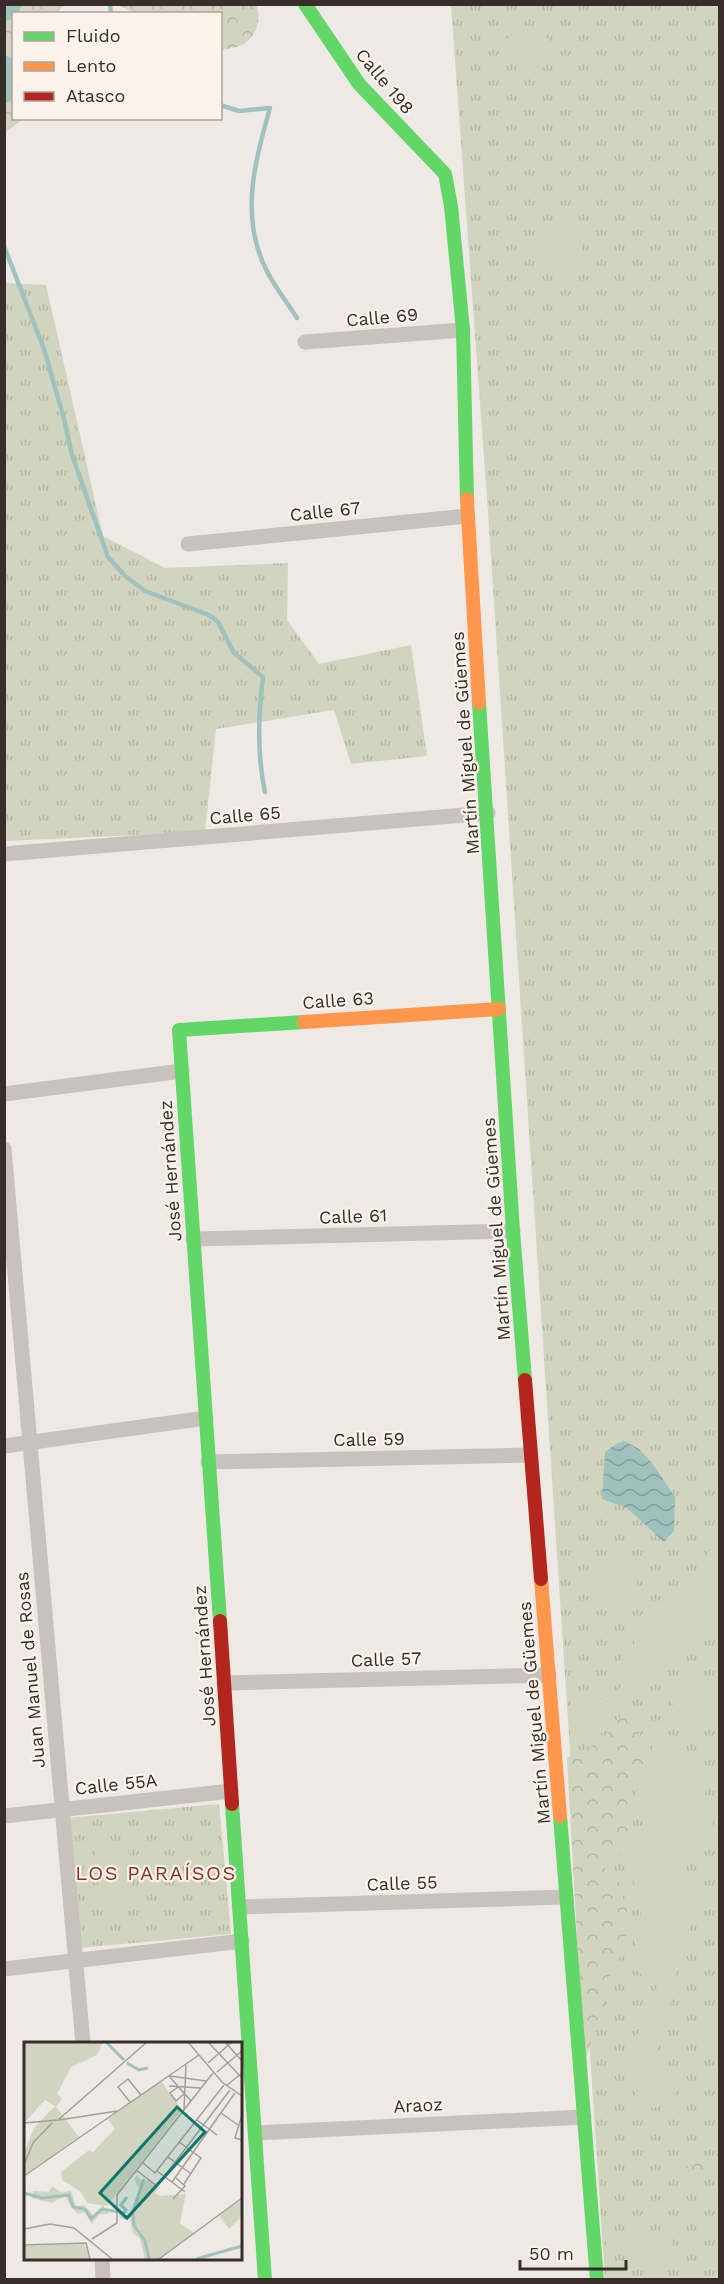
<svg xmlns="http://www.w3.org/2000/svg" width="724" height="2284" viewBox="0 0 724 2284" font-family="'Work Sans',sans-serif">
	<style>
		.grass { fill: url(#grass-tufts) }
		.forest { fill: url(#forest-crowns) }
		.pitch { fill: #d1d4be }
		.water { fill: url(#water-waves) }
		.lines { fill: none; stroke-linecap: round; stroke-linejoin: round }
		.stream { stroke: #9fc2bf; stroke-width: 4.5 }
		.river { stroke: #9fc2bf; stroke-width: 26 }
		.street { stroke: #c8c1bc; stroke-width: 15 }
		.fast { stroke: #63d668; stroke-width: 14 }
		.slow { stroke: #ff974d; stroke-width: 14 }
		.jam { stroke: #b3261e; stroke-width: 14 }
		.labels { text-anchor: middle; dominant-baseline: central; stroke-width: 4.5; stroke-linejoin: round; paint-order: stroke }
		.street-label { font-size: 18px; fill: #392d2a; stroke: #faf2eb }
		.neighbourhood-label { font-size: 20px; letter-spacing: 1.5px; fill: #893321; stroke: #faf2eb }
		.inset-river { fill: none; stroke: #9fc2bf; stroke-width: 3 }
		.inset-road { fill: none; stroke: #a69e9a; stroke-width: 1.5 }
		.view { fill: #0f766e; fill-opacity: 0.15; stroke: #0f766e; stroke-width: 3 }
		.inset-edge { fill: none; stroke: #392d2a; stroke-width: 3 }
	</style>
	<defs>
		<pattern id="grass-tufts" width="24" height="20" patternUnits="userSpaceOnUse" patternTransform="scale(1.5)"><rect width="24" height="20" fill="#d1d4be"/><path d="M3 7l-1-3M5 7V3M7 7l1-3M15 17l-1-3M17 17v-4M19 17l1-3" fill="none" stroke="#b4b6a3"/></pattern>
		<pattern id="forest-crowns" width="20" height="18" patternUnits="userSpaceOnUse" patternTransform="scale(1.5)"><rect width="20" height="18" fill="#d1d4be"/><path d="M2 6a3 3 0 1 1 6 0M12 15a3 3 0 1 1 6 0" fill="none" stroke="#b4b6a3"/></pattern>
		<pattern id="water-waves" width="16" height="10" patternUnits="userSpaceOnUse" patternTransform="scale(1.5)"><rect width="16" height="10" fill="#9fc2bf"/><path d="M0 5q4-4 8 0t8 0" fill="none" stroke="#839e9b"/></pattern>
	</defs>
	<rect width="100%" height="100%" fill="#eee9e4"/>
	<g class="grass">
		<polygon points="451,5 719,5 719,2279 605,2279 488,512"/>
		<polygon points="4,283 46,285 103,536 165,568 288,563 287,620 319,664 411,645 427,756 351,764 334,710 216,729 205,832 5,841"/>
		<polygon points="219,1804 231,1934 79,1948 67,1818"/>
	</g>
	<g class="forest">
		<polygon points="5,4 64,5 57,13 14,14 14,118 23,119 5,133"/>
		<path d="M118,5H256C262,18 257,35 244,44C238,48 228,48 221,51L220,14L135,13Z"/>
		<path d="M630,1713L638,1718L641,1729L636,1737L649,1742C646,1757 645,1774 630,1779C617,1800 637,1807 632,1829L627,1831V1850L606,1863L604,1881L615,1879L623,1886C620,1897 628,1907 628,1918C627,1938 620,1956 614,1974L607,1977V1995L584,2064L567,1758C578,1752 594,1747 602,1739C613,1729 614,1716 630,1713Z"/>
		<polygon points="719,2153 719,2177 684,2169"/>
	</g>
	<g class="pitch">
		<polygon points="529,28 539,29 556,48 553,60 543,68 516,63 505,55 504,41 513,34"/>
		<path d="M552,226C578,227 585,245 581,269L569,274L546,267L541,235Z"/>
		<path d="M719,1519V1616C693,1648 663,1678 629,1704L620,1703L614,1696L623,1684L622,1673L623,1656L694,1577L708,1555Z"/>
		<path d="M609,1559C636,1560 638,1577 638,1599L625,1606L609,1609C591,1588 585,1577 609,1559Z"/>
		<polygon points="692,1676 708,1678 719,1685 719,1708 704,1730 688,1729 680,1720 671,1700 677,1684"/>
		<path d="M598,1697L608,1703C614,1725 604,1740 581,1739C574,1723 576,1711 586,1698Z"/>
		<path d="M661,1740C676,1749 691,1752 705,1762V1795L713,1824L709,1838L700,1851L683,1867L697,1896L694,1920L684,1938L682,1960L672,1979L669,2021L656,2052L638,2068L628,2067C627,2058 640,2025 646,2016C648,2011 655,2006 657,2001C665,1978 635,1979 633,1962C631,1950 640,1938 641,1926C643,1915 634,1878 628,1868L635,1861L629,1848L635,1837L648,1824L647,1810L635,1799L639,1784L649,1773L648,1766L653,1744Z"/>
		<polygon points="129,1846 134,1908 101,1911 96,1848"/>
		<polygon points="162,1847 163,1890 143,1891 142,1848"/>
		<polygon points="719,2009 719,2043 712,2043 704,2034 707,2023"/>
		<path d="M664,2067L674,2073C682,2097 666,2108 643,2109L634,2096L653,2068Z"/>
		<path d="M645,2230L658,2232L673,2241C672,2254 667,2260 656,2268C642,2267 634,2263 624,2254V2243L632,2236Z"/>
	</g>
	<polygon class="water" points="624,1441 639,1449 652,1463 675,1497 674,1531 664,1542 627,1508 602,1499 605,1452 616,1444"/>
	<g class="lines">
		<g class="stream">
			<polyline points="110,4 111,14"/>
			<path d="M220,105L239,111L270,108C255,161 240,215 265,267C273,285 287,302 297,318"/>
			<path d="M4,246L44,349L64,419L72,455L108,557L125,576L145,591L209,615L218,622L234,653L263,677C258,716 257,755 265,792"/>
		</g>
		<g class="river">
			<polyline points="4,8 8,4"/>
			<polyline points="4,69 11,74 4,90"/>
		</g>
		<g class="street">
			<polyline points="305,342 463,330"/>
			<polyline points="188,544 467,516"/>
			<polyline points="4,854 488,813"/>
			<polyline points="4,1094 182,1071"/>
			<polyline points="4,1149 83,2044"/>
			<polyline points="193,1239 513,1231"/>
			<polyline points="4,1446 206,1418"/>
			<polyline points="208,1462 531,1455"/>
			<polyline points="224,1683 549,1675"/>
			<polyline points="4,1816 231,1791"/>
			<polyline points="239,1907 566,1897"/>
			<polyline points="4,1969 242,1941"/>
			<polyline points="255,2133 584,2117"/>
			<polyline points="102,2258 103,2280"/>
		</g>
		<g class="fast">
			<polyline points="305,4 359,84 445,174 451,206 463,330 467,499"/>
			<polyline points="479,703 513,1231 525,1380"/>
			<polyline points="220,1621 179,1030 304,1022"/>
			<polyline points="232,1804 265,2280"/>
			<polyline points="560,1816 597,2280"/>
		</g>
		<g class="slow">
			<polyline points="467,499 479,703"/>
			<polyline points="304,1022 499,1009"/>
			<polyline points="541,1579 560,1816"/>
		</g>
		<g class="jam">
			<polyline points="525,1380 541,1579"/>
			<polyline points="220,1621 232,1804"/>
		</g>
	</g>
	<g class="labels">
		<g class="street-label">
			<text transform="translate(385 81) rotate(50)">Calle 198</text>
			<text transform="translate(382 317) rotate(-5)">Calle 69</text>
			<text transform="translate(325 511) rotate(-6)">Calle 67</text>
			<text transform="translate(465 743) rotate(-94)">Martín Miguel de Güemes</text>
			<text transform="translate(245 815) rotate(-5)">Calle 65</text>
			<text transform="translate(338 1000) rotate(-4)">Calle 63</text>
			<text transform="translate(170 1171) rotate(-94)">José Hernández</text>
			<text transform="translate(353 1216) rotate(-2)">Calle 61</text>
			<text transform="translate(496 1229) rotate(-94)">Martín Miguel de Güemes</text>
			<text transform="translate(369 1439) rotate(-1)">Calle 59</text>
			<text transform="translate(204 1656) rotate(-94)">José Hernández</text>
			<text transform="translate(386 1659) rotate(-2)">Calle 57</text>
			<text transform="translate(30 1670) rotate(-95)">Juan Manuel de Rosas</text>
			<text transform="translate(534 1713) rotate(-95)">Martín Miguel de Güemes</text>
			<text transform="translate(116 1784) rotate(-6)">Calle 55A</text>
			<text transform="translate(402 1883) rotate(-2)">Calle 55</text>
			<text transform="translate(418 2105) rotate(-3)">Araoz</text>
		</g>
		<g class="neighbourhood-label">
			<text x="156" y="1873">LOS PARAÍSOS</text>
		</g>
	</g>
	<g transform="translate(24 2042)">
		<rect width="218" height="218" fill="#eee9e4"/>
		<path d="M1,0H79L73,13L47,25L33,52L38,57L32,65L55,95L0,133V111L10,86L31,64L21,58L0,81ZM137,39L158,68L83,164L63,161L57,150L38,138L37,130L65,108L69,110L91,87L84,77ZM113,133L120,141L124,137L134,146L131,151L136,154L162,152L156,181L170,191L135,217H130L129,209L112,181L109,171L115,167L111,164L117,152L110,137Z" fill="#d1d4be"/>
		<path d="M28,144L38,151L47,148L52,164L60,163L69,173L79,163L85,172H75L68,182L61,170L54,172L48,166L41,154L28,161L8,156L9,149L25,150ZM95,166L100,174L109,171L115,188L126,194L124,202L131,212L130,217H121L116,197L109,191L106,177L96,176ZM60,202L66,217H0V204Z" fill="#d1d4be"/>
		<path d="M217,158V175L205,187L195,173Z" fill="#d1d4be"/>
		<path class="inset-river" d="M82,0L100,18M103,21L115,28L124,26M0,151L18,156L45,153L49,165L61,167L67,177L78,167L95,170L101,176L109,172L110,183M108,172L120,137M98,174L102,168L97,163L103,155M110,183L121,199L125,217M172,217L218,204"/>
		<path class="inset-road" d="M164,0L198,40L218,54M184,0L218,36M201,0L218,19M184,21L208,0M193,30L218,9M145,34L167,59M146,34L182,39M145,44L177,46M202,44L218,31M154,45L146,51L152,59L160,52M106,60L94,45L104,37L117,53M160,67L162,23M91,71L175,13M197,71L214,83M218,73L211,96L218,98M35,78L93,69M173,78L193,93M0,81L34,78L123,0M155,100L177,116L160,142M144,115L166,131M119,121L131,131L200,43M0,123L9,101L28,81M112,128L133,144M133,129L161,150M0,134L91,71M148,140L211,51M133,144L206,48M149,157L161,144L151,135M0,187L26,182L50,186L88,217M68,197L93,181V153L189,31M0,203L62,201L66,217M135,217L218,156"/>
		<path class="view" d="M153,65L181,90L103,176L76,151Z"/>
		<rect width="218" height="218" class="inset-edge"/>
	</g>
	<rect width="724" height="2284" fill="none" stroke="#392d2a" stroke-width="12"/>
	<rect x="12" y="12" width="210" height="108" fill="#faf2eb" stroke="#ada39e" stroke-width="1.5"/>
	<rect x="24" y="32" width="30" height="9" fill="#63d668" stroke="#ada39e" stroke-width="1.5"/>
	<text x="66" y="42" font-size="18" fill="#392d2a">Fluido</text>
	<rect x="24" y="62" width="30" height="9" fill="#ff974d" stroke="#ada39e" stroke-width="1.5"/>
	<text x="66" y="72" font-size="18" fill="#392d2a">Lento</text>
	<rect x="24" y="92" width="30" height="9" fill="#b3261e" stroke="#ada39e" stroke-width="1.5"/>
	<text x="66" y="102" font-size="18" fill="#392d2a">Atasco</text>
	<path d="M520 2260v9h106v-9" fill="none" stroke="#392d2a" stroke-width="3"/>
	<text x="529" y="2260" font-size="18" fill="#392d2a" stroke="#faf2eb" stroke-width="4.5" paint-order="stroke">50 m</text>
</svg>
